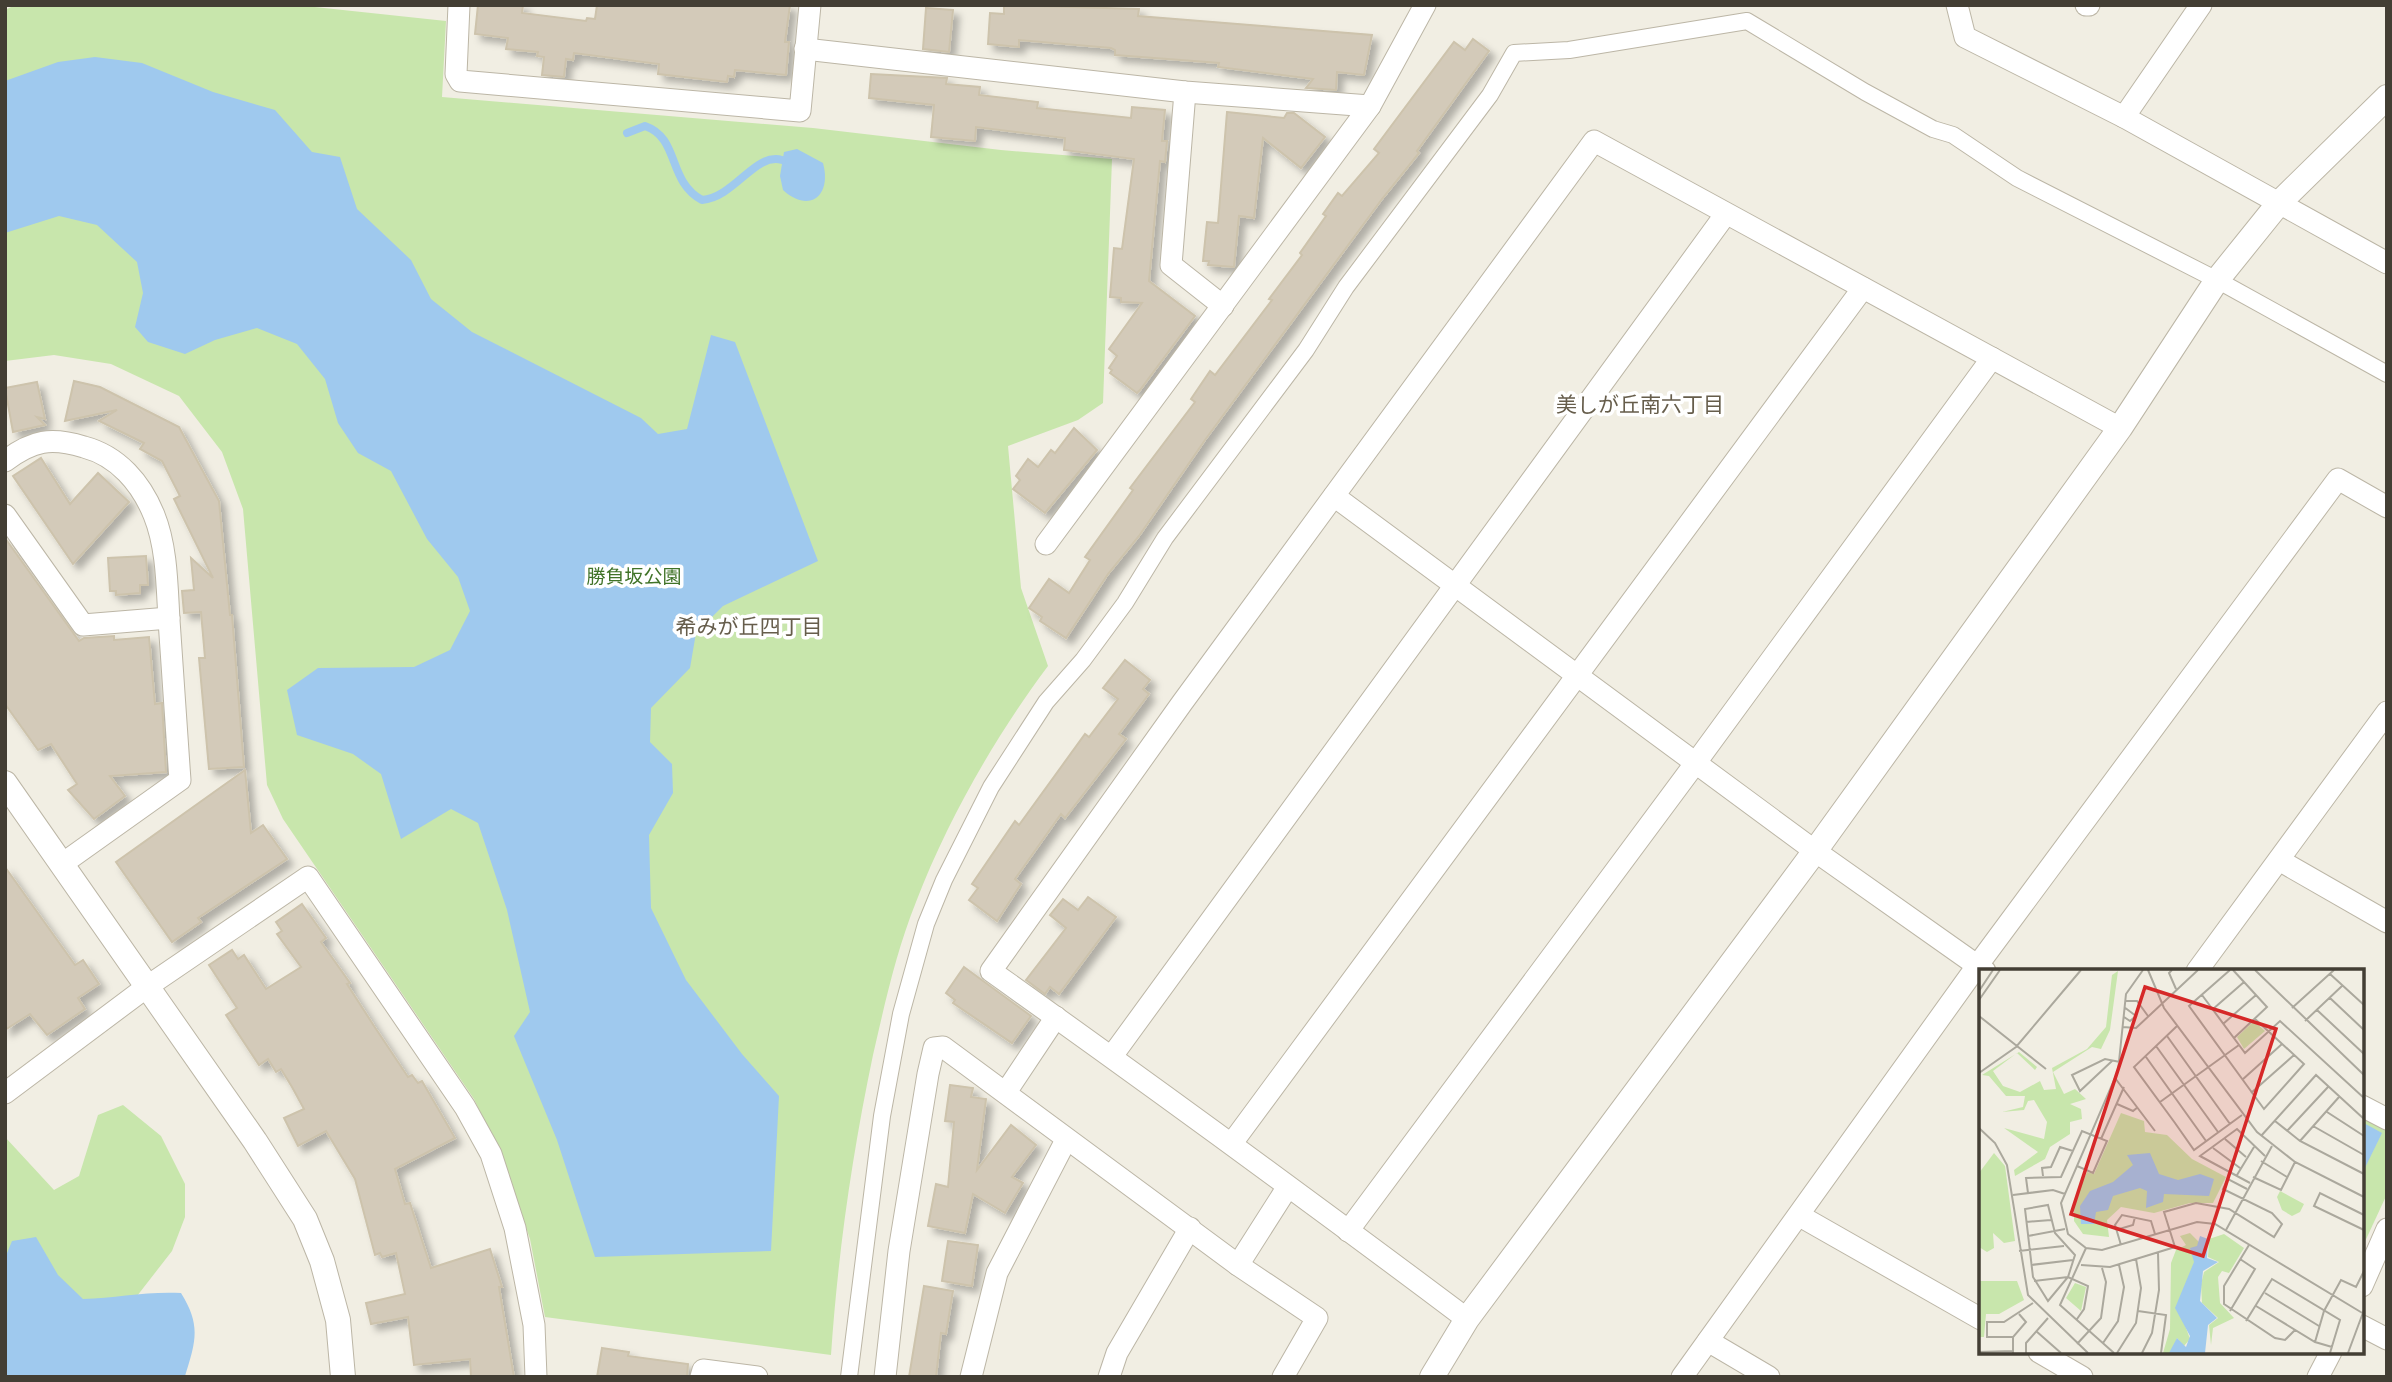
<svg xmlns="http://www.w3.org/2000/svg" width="2392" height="1382" viewBox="0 0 2392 1382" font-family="Raleway,'Noto Sans JP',sans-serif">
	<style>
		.green { fill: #c8e6ac }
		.water { fill: #9fc9ee }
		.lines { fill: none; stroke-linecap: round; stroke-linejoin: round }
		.stream { stroke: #9fc9ee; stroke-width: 8 }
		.building { fill: #d3cab9; stroke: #cdc3ac; stroke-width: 2; filter: url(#shadow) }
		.pedestrian-casing { stroke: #bcb6a6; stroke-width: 18 }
		.minor-casing { stroke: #bcb6a6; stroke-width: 23 }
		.tertiary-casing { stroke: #bcb6a6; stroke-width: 26 }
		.pedestrian { stroke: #fff; stroke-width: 16 }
		.minor { stroke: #fff; stroke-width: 21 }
		.tertiary { stroke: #fff; stroke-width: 24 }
		.labels { text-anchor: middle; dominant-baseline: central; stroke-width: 7; stroke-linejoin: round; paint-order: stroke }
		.park-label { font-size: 19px; fill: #407328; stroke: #fff }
		.neighbourhood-label { font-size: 21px; fill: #665d4b; stroke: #fff }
		.inset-road { fill: none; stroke: #aba89d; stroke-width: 2 }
		.view { fill: #d62828; fill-opacity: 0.15; stroke: #d62828; stroke-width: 3.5 }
		.inset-edge { fill: none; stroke: #433e34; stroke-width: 3.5 }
	</style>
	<defs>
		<filter id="shadow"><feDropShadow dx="6" dy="6" stdDeviation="3.5" flood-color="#0004"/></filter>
	</defs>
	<rect width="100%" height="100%" fill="#f1eee3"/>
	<g class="green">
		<path d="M15,5H296L446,21L442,97L813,128L1001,150L1112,159L1103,403L1078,420L1008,446L1021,588L1048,666C995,737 948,819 916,902C896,952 885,1003 873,1055C852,1155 838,1253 831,1355L545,1317L530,1239L503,1160L474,1099L283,819L267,785L243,509L222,452L179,396L111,364L54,355L5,361V10Z"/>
		<polygon points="123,1105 161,1136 185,1184 185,1217 172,1251 123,1314 5,1306 5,1137 54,1190 79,1176 98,1115"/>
		<polygon points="2362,1118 2387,1131 2387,1194 2362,1248"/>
	</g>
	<g class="water">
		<polygon points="95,57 142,63 213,92 275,110 312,152 340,157 357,209 411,260 431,299 472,332 641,418 658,434 687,429 711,335 735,342 818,561 723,606 696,633 690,668 651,708 650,742 672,764 673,793 649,835 651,908 686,980 742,1054 779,1096 771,1251 595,1257 557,1140 514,1036 530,1012 507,910 478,823 451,809 401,839 381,774 353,754 297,735 287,690 318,668 414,667 450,650 470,611 458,577 427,539 391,471 358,453 338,423 325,379 297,344 257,328 215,340 185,354 148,342 135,327 143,293 137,262 97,225 59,216 5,233 5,81 58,62"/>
		<path d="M797,149L823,163C832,196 809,214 783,190L780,176L784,152Z"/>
		<polygon points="2362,1122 2382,1133 2362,1174"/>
		<path d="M36,1237L58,1275L83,1299C116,1298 148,1291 181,1293C201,1325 196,1341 185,1376L5,1377V1258L12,1241Z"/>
	</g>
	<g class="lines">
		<path class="stream" d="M627,133L645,126C680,138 667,181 702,200C735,197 755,152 782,160"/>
	</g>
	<g class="building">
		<polygon points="478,5 523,5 522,13 586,21 587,18 595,19 597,5 790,5 785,42 789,42 786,75 735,70 734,77 728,76 727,82 658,74 659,64 574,53 573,60 566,59 564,77 542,75 544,57 537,56 538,52 506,49 508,38 475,34"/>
		<polygon points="1004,5 1139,9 1138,16 1372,35 1364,75 1337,72 1336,90 1306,88 1313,79 1218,67 1219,63 1115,55 1115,50 1111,48 1019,40 1019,47 988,44 990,13 1004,14"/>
		<polygon points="926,8 953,10 949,52 923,49"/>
		<polygon points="1473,39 1489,51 1417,151 1419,153 1382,199 1205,440 1139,536 1108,574 1066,638 1040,621 1042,617 1029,608 1049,579 1069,593 1090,560 1085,557 1133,490 1130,488 1195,402 1191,399 1210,371 1215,375 1272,300 1269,299 1302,255 1300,253 1326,216 1323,214 1338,193 1342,196 1379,153 1374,149 1454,42 1465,50"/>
		<polygon points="871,74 947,78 946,84 980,87 979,95 1038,102 1037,108 1131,118 1132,107 1165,110 1162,141 1167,141 1165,162 1160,161 1149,281 1195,316 1140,390 1137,393 1110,373 1112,370 1109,368 1117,356 1109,349 1142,303 1121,302 1121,298 1110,297 1114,248 1122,249 1134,159 1064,150 1065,138 976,127 975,141 931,137 934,105 869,98"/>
		<polygon points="1227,112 1284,118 1287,113 1294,113 1325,137 1301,168 1263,138 1254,218 1239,216 1234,267 1208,265 1209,261 1203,261 1207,222 1218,223"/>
		<polygon points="74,381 100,387 179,427 219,501 230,615 232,615 244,767 209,769 199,658 205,658 201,612 184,613 182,591 194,590 191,558 213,578 174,499 180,496 162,461 140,449 144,443 99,421 117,410 65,421"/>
		<polygon points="37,382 45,419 37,417 45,425 13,432 5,388"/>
		<polygon points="1074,428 1097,450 1045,513 1013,489 1020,480 1016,476 1028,459 1038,467 1051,450 1055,453"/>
		<polygon points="41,458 70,504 98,473 129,502 73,564 13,476"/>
		<polygon points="5,538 79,641 84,638 114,636 114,640 149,637 155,704 162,703 166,772 110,776 125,796 94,819 68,790 77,784 51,744 38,750 5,704"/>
		<polygon points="146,556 148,585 140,585 140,593 116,595 116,591 110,591 108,558"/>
		<polygon points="1125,660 1150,680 1143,689 1149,694 1119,734 1126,739 1065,818 1061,814 1015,879 1021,884 997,921 969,900 978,888 972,884 1015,821 1019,825 1085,734 1089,737 1118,699 1103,688"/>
		<polygon points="245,770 251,833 263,825 287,859 198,918 201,922 172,942 116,862"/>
		<polygon points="5,867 75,965 83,960 99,984 78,998 85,1009 47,1035 30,1014 5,1030"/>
		<polygon points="1088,897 1116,917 1059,994 1050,987 1045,994 1026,980 1066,928 1050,915 1063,899 1078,910"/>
		<polygon points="302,904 326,938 321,942 350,983 347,984 374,1026 408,1077 412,1075 418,1083 422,1081 455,1138 395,1169 405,1204 410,1203 431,1268 490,1249 502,1287 499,1287 514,1377 471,1377 470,1359 414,1365 408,1317 371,1324 366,1303 405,1294 396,1253 382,1257 380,1253 375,1255 355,1179 326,1131 298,1146 284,1118 304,1109 292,1087 281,1069 276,1072 268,1059 259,1065 226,1015 237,1008 209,965 232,950 238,959 244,955 266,989 301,967 277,934 282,931 276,922"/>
		<polygon points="964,967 1031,1016 1012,1043 953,1003 955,1000 946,993"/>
		<polygon points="950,1085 973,1088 971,1097 986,1099 977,1170 1011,1125 1036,1145 1012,1177 1023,1183 1005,1213 973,1194 965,1233 928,1226 936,1184 948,1187 954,1122 945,1121"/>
		<polygon points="948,1241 978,1245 972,1286 942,1281"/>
		<polygon points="924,1286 953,1291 946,1334 941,1333 936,1377 909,1377"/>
		<polygon points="602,1348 629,1352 628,1356 688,1364 687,1377 597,1377"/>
	</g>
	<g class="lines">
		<defs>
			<polyline id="pedestrian" points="849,1377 882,1116 901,1014 926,924 944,880 991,787 1046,702 1083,660 1125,603 1165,538 1306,350 1346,287 1490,95 1514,53 1569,50 1747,21 1865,92 1933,129 1953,135 2017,178 2217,280 2387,374"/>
			<g id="minor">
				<polyline points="459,5 456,74 460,81 800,111 810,5"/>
				<polyline points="1957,5 1965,37 2124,117 2387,263"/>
				<polyline points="2086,5 2089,5"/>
				<polyline points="805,49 1185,92 1370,106"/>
				<polyline points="1185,92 1171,265 1223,306"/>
				<polyline points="2124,117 2201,5"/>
				<path d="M5,461C33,440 51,437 84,447C118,456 141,483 154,515C167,547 167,586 169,620C173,674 176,727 180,780L62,864"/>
				<polyline points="1334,496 1815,851 1985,971"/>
				<polyline points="5,515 83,625 169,618"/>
				<polyline points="1046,544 1370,106 1425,5"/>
				<polyline points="2279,860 2387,922"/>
				<polyline points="2197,971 2387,712"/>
				<polyline points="1112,1056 1725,215"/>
				<polyline points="1006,1092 1056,1017"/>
				<polyline points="5,1093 148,986 308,877 465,1107 491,1154 515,1228 534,1325 536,1377"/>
				<polyline points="2362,1106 2387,1119"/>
				<polyline points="1232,1143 1863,288"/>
				<polyline points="1800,1216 1981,1319"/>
				<polyline points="1348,1231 1697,761 1992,358"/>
				<polyline points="1238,1265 1287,1188"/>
				<polyline points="2362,1286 2387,1229"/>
				<path d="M1467,1319C1310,1201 1151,1085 991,971L1182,703L1594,141L2120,428"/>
				<polyline points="2362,1326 2387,1339"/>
				<polyline points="1708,1341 1769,1377"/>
				<polyline points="2039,1352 2082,1377"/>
				<polyline points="701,1377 703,1370 757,1377"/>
				<polyline points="885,1377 899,1251 928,1074 934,1048 943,1047 1238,1265 1317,1318 1283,1377"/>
				<polyline points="971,1377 997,1273 1066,1140"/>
				<polyline points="1109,1377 1117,1353 1190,1228"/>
				<polyline points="1682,1377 1977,966 2338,479 2387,507"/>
				<polyline points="2318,1377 2331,1352"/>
			</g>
			<g id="tertiary">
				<polyline points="5,783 255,1141 305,1219 322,1261 338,1320 343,1377"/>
				<polyline points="1432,1377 1467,1319 1815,851 2120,428 2217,280 2279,203 2387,97"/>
			</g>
		</defs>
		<use href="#pedestrian" class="pedestrian-casing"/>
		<use href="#minor" class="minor-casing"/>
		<use href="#tertiary" class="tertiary-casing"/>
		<use href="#pedestrian" class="pedestrian"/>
		<use href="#minor" class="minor"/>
		<use href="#tertiary" class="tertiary"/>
	</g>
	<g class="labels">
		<g class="park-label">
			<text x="634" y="576">勝負坂公園</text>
		</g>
		<g class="neighbourhood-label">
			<text x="1640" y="404">美しが丘南六丁目</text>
			<text x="749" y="626">希みが丘四丁目</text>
		</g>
	</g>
	<g transform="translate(1979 969)">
		<rect width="385" height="385" fill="#f1eee3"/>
		<path d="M139,2L131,61L122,80L113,78L74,103L85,125L96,120L107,130L91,135L102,140L103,150L91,153V165L71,178L66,190L36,207L35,201L59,183L25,159L65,170L68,153L55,131L49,132L45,141L23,143L44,138L46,127H27L10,107L3,106L40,83L58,98L56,101L38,84L14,102L24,117L41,123L61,112L65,121L77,120L73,99L108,80L127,58L133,6ZM275,52L286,62L265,80L258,68ZM142,144L165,152L166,163L188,166L213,190L247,208L234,234H211L175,244L142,238L128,251L130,268L104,265L95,252V232L108,203L115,205ZM15,184L26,197L36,272L25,274L14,264L15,279L8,283L0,278V204ZM301,222L325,235L321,243L313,247L303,241L298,228ZM211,264L221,274L201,342L211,370L205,377L198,369L193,384H184L191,360L192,294L197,281L207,276L201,267ZM245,265L265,279L250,304L243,302L239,308L241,334L255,349L234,359L232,376L230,356L239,349L223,334L222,315L225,303L240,293L229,288L230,270ZM0,312H38L45,331L20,345H7L5,368H0ZM96,314L107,318L102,342L87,329Z" fill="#c8e6ac"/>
		<path d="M171,184L180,205L199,211L221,205L235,210L230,227L185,225L184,233L167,239L168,222L161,219L134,227L129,241L117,243L115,255H102L101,237L111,222L134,213L154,196L148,186ZM221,267L229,270L228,289L239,293L224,302L221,332L238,349L229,356L226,384H190L198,369L207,378L211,367L196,339L215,293L211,279L218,277Z" fill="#9fc9ee"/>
		<path class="inset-road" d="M164,1L147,25L139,102L82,234L89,265L107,279L123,281L218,253L236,255L385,345M169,1L185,39L278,163L316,193L385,228M193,1L190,4L197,20M251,1L210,37L285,140L325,95L276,50M254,1L288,38L255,69M276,1L385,106M351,5L385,36M0,22L14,1M223,26L266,84L301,52L385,129M351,29L385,61M0,31L21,1M147,32H158L169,47M313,39L355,1M234,40L265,13M338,41L385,85M0,47L67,100M145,48L151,52L157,47L145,38M326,52L364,16M244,55L277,26M198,57L155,98L196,154L215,181L263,146M144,58L157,59L219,1M188,67L251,155M177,77L239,163M167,88L227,172M133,92L101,122L93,106L126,90L141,93M0,104L37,78L102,1M136,109L176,162M263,111L303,75M272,124L315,86M181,133L260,76M138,135L154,142L159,138M348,143L385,167M296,152L321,172L385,205M334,157L385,186M0,159L16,174L28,196L49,326L109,384M308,162L349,118M282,167L337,106L385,150M122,170L145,118M246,170L267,188M321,172L360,128M234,179L261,199M282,192L308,208M258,206L275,178M64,207L63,199L72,198L81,178L94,182M274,208L302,221L316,193M271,214L221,187L258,160L286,187M49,224L47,209L82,208L103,162L128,172L114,204L98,197M34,226L74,221L86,225M69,236L76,264L96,286L89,308L69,332L54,308L46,240ZM385,246L341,224L335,237L385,261M47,253L72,251M137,261L154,256L156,248M247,261L293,177M49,267L86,260M142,276L136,256L143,246L172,252L176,265M270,276L245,317V335L296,369L306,371L316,361M107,279L81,336L135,384M40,282L85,277M52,296L94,291M102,296L131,298L196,278L185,243L217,234L250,240L295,268L303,255L293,244L244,220L249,210L268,220M55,312L89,308L109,317L105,340L98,350M286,324L340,357M277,337L336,373L353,378M159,342L187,346L182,384M251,342L276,300L261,290M267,352L293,310L361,351L351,384M57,362L82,384M34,368H8V353H25L54,334M336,373L345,342L362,311L377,318L385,302M124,374L139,352L145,318L140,296M98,375L122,349L127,313L123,299M0,383L34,382M34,384V368L47,353L40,345M47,384V374L69,349M138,384L157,354L162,319L157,290M163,384L173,364L180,321L179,284M369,384L385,341"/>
		<path class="view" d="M166,18L297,60L224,287L92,245Z"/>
		<rect width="385" height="385" class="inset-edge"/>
	</g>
	<rect width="2392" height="1382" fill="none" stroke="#433e34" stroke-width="14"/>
</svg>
